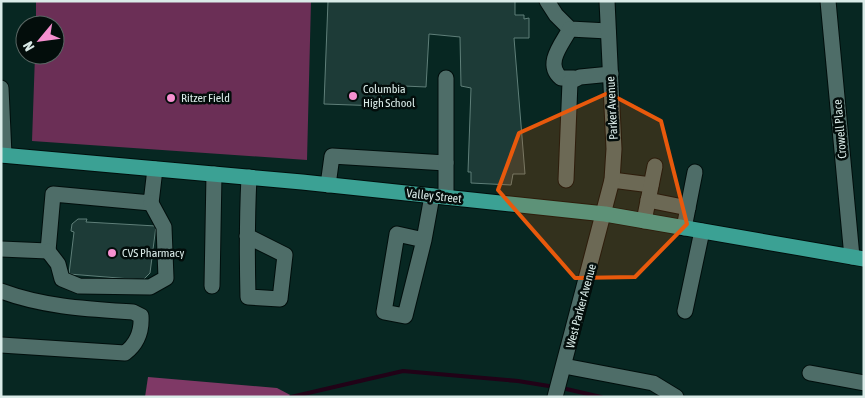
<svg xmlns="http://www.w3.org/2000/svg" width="865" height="398" viewBox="0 0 865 398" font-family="'Asap Condensed',sans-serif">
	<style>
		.green { fill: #6b2f56 }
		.forest { fill: #7f3966 }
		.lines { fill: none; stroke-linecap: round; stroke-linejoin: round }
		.stream { stroke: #210217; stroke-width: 4 }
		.building { fill: #1d3b37; stroke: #5f7f79 }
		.minor-casing { stroke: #000e0c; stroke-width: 17 }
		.major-casing { stroke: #000e0c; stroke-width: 17 }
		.minor { stroke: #4e6d68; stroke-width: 15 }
		.major { stroke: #3ba194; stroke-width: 15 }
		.marked { fill: #e8590c; fill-opacity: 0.2; stroke: #e8590c; stroke-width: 4; stroke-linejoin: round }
		.poi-dot { fill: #f690d0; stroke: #030d0b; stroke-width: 2 }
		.labels { text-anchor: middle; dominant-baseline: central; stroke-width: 5; stroke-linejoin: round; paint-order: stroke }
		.poi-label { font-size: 12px; fill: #daebe8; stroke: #030d0b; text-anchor: start }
		.street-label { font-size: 12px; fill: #daebe8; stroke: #030d0b }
	</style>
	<rect width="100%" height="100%" fill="#072722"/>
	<polygon class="green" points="36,1 311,1 307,160 32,141 35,55 55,55 55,25 36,25"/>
	<polygon class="forest" points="148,377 277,388 294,397 145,397"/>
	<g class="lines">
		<g class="stream">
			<polyline points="562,388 601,397"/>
			<polyline points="291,397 403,371 518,381 555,387"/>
		</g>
	</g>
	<g class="building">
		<polygon points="328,1 515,1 515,15 524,15 524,19 529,18 529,38 514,38 525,174 513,174 511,185 471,183 471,172 468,172 471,88 461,86 460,37 429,34 426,87 382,85 381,106 324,104"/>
		<polygon points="78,219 87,219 86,222 156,226 150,273 143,280 69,274 74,232 71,231 72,224"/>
	</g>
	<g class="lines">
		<defs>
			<g id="minor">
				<polyline points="547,1 556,15 570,29 608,31"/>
				<polyline points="828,1 852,257"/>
				<path d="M570,29C562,44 544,64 561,78H574"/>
				<polyline points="1,88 4,155"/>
				<polyline points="566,180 570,82 580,77 611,74"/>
				<polyline points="612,180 651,185"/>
				<polyline points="328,185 332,156 446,163"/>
				<polyline points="446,197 446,78"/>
				<polyline points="648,200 688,208"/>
				<polyline points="644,221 655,166"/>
				<polyline points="684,228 695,172"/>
				<path d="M247,236L285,255L280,299L248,297C247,257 247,217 249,177"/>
				<polyline points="424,240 397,234 384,312 405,316 424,240 432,196"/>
				<polyline points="1,249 48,251 53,194 151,203 155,169"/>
				<polyline points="48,251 58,264 62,279 79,286 150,287 166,278 164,227 151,203"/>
				<polyline points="212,286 214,174"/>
				<path d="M1,291C44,307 87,309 133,312L141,316C142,332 137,344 125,353L1,345"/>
				<polyline points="685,311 702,231"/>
				<polyline points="564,366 653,383 676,397"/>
				<polyline points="810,373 864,383"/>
				<polyline points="555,397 612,180 614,149 607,1"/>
			</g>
			<polyline id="major" points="1,155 302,182 605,214 864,259"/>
		</defs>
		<use href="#minor" class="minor-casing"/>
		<use href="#major" class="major-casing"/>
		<use href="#minor" class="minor"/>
		<use href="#major" class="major"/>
	</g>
	<path class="marked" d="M608,93L661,121L687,224L635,277L575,278L498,190L519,133Z"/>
	<g class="poi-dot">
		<circle cx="353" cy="96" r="5"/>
		<circle cx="171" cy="98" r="5"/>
		<circle cx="112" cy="253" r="5"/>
	</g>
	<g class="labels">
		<g class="poi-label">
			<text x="363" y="89">Columbia<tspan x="363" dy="14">High School</tspan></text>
			<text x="181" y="98">Ritzer Field</text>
			<text x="122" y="253">CVS Pharmacy</text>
		</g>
		<g class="street-label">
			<text transform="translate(612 108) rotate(-93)">Parker Avenue</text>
			<text transform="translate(840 129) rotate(-95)">Crowell Place</text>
			<text transform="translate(434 196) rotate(6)">Valley Street</text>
			<text transform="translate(581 306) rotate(-75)">West Parker Avenue</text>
		</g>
	</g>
	<rect width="865" height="398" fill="none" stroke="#daebe8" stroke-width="5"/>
	<g transform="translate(40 40) rotate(241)"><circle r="24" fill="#030d0b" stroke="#596663"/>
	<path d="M0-4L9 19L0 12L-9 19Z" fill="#f690d0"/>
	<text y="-8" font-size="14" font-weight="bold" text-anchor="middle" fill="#daebe8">N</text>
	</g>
</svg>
